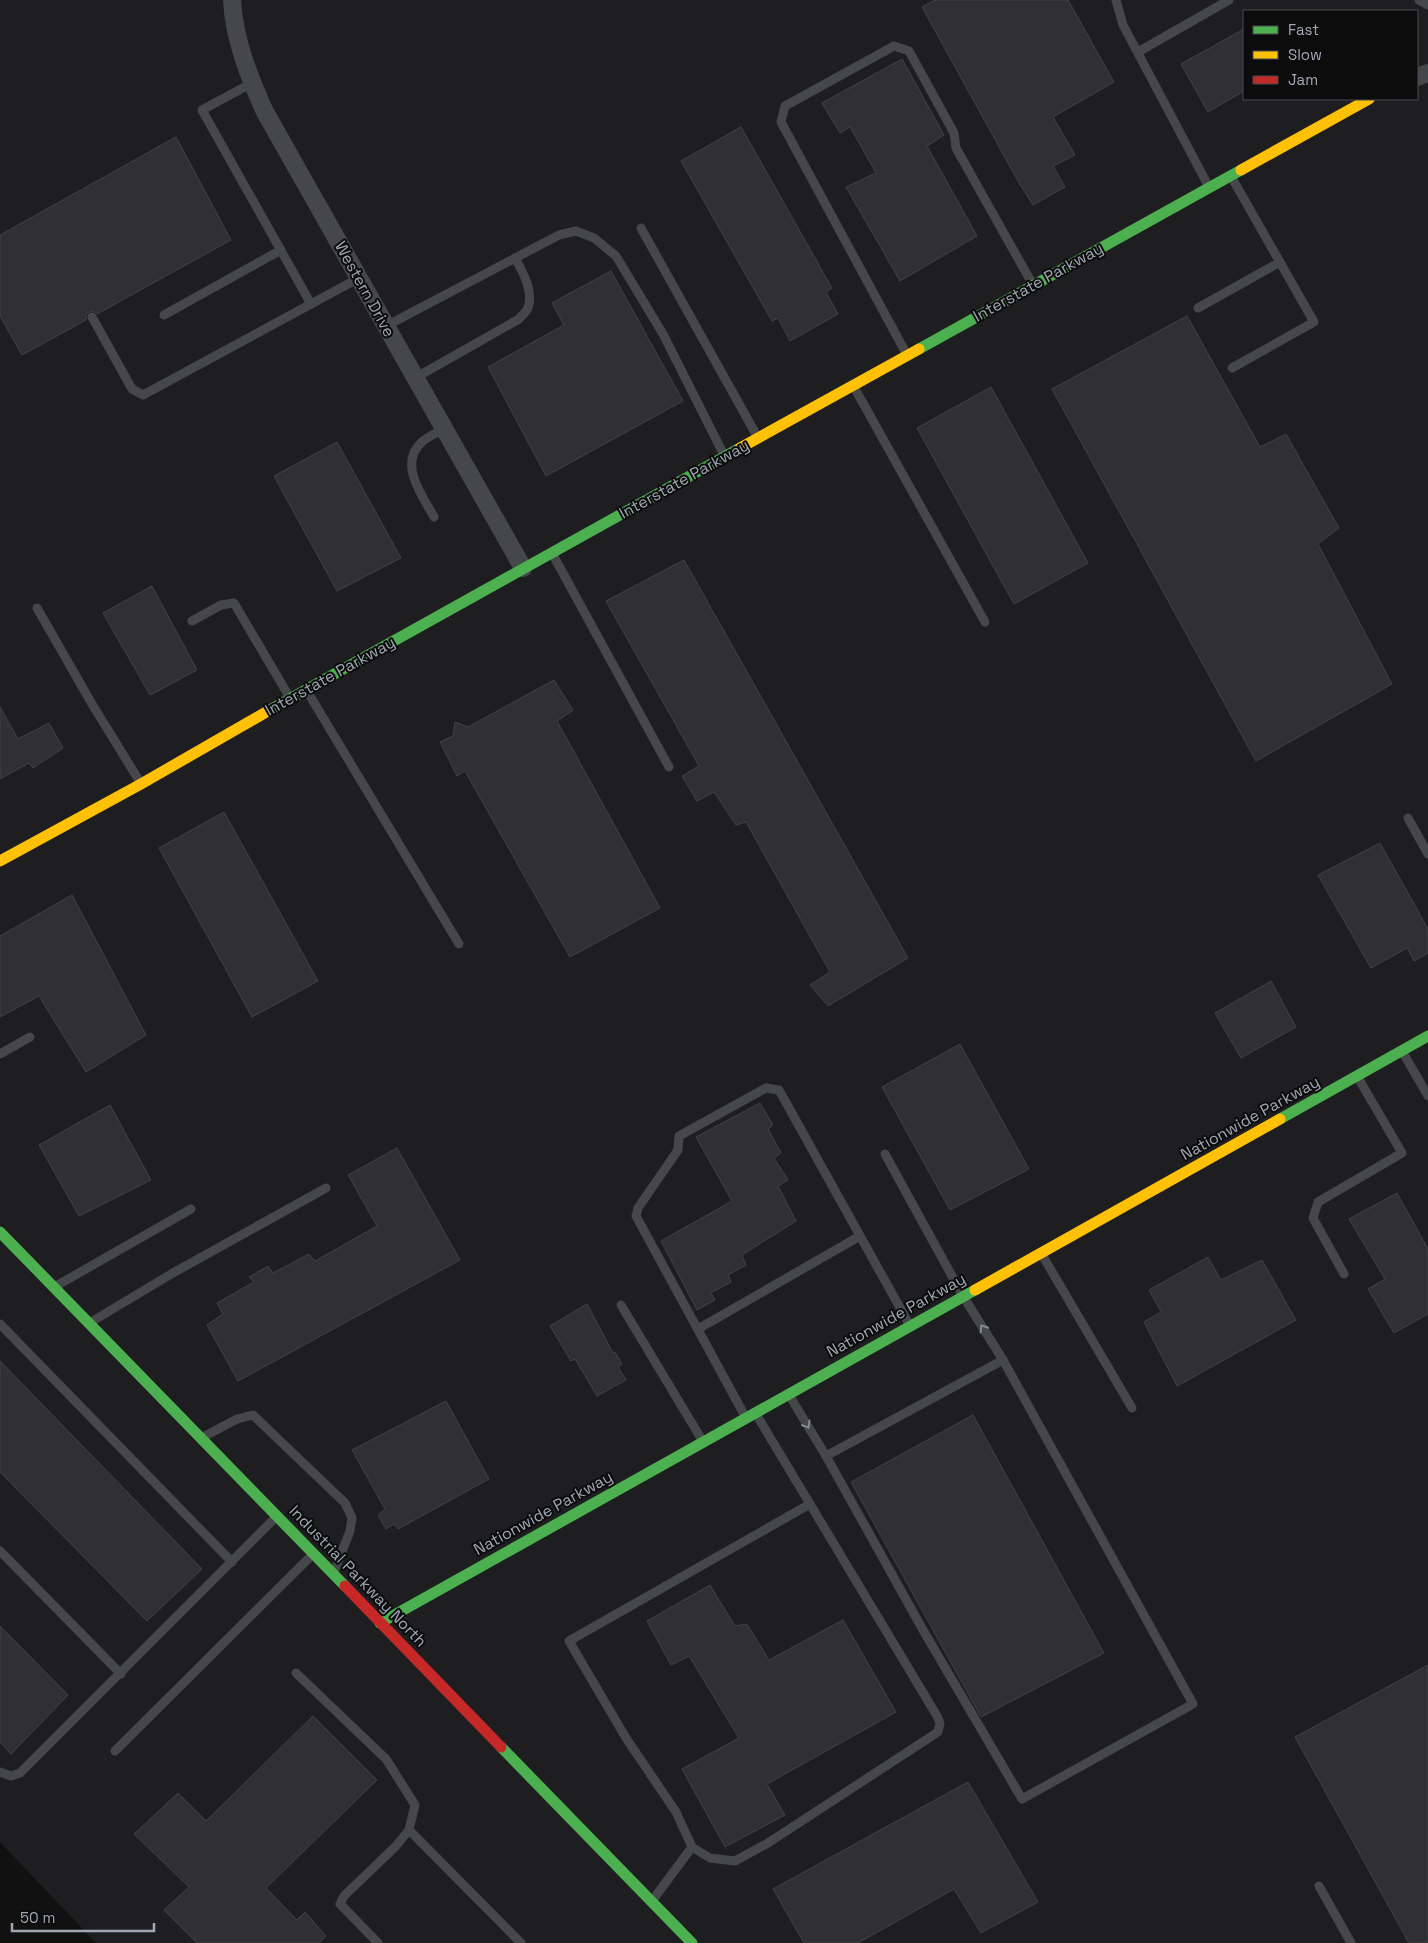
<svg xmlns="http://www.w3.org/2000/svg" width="1428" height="1943" viewBox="0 0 1428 1943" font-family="'Space Grotesk',sans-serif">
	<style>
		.built { fill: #1e1e20; fill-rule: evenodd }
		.building { fill: #303032; stroke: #404246 }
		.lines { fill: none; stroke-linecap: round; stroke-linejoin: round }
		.lane { stroke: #46474a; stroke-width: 9 }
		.street { stroke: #46474a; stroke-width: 18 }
		.fast { stroke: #4caf50; stroke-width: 11 }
		.slow { stroke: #ffc107; stroke-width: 11 }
		.jam { stroke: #c62828; stroke-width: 11 }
		.oneway { stroke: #868b94 }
		.labels { text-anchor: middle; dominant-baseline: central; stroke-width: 4; stroke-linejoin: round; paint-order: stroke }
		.street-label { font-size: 16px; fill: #a1a8b4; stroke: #0c0c0d }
	</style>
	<rect width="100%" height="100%" fill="#111112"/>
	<path class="built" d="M0,0H1428V1943H96L0,1842ZM1244,11H1417V99H1244Z"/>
	<g class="building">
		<polygon points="935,0 1068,0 1114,82 1053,117 1075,155 1053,166 1065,187 1033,205 1019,183 922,7"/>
		<polygon points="1244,29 1244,91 1208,112 1181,64"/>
		<polygon points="902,59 944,135 927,146 977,236 900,281 846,187 876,173 850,127 840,133 822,103"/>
		<polygon points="741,127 832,288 826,292 838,314 790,341 778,318 772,321 681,161"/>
		<polygon points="176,137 231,240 97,314 93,311 89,312 86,314 86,320 22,355 0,316 0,235"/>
		<polygon points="611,271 683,401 546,476 488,367 564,325 552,303"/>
		<polygon points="1187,316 1260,447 1286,434 1339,528 1318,544 1392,684 1256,761 1052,389"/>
		<polygon points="991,387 1088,563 1014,604 917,428"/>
		<polygon points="337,442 401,558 337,591 274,476"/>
		<polygon points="684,560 908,958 828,1006 810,985 830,972 746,822 736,825 714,792 697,801 682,776 699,766 606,601"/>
		<polygon points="152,586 197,670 150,695 103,613"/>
		<polygon points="554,680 573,710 557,721 660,908 570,957 465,771 457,776 440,742 453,736 455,722 468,727"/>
		<polygon points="0,707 18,739 49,723 63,748 33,768 29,763 0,779"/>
		<polygon points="224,812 318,981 252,1017 159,848"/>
		<polygon points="1380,843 1428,929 1428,953 1414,961 1407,948 1371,968 1318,875"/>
		<polygon points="72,895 146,1035 86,1072 39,996 0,1017 0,936"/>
		<polygon points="1271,981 1296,1027 1241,1058 1215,1013"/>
		<polygon points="960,1044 1029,1169 950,1210 882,1087"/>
		<polygon points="760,1103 773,1125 768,1129 781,1153 774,1158 788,1180 778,1186 796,1221 742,1255 746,1265 728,1275 731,1282 711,1293 715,1300 697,1310 661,1241 732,1201 696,1137"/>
		<polygon points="110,1105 151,1180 79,1216 39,1145"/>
		<polygon points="397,1148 460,1260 238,1381 207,1325 223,1314 217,1303 254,1282 249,1277 268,1266 273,1273 309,1254 315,1261 377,1226 348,1175"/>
		<polygon points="1397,1193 1428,1249 1428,1314 1394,1333 1368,1289 1385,1279 1349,1219"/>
		<polygon points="1208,1257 1221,1280 1262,1260 1296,1320 1177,1386 1144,1322 1161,1312 1149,1290"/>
		<polygon points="587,1304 613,1353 615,1352 622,1364 618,1367 626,1380 597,1396 575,1359 571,1361 550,1326"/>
		<polygon points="0,1361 202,1569 147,1621 0,1472"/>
		<polygon points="446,1401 489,1479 398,1529 394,1524 386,1529 378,1515 385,1509 352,1450"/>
		<polygon points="973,1415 1104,1653 981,1717 851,1482"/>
		<polygon points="710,1585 735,1626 747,1624 769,1660 843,1620 896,1712 767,1784 785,1815 725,1847 682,1769 739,1738 689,1656 671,1665 647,1621"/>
		<polygon points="0,1626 68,1695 11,1754 0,1742"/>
		<polygon points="1428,1665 1428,1943 1409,1943 1295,1737"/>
		<polygon points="313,1716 377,1780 266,1888 297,1920 305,1912 326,1936 319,1943 197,1943 164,1910 189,1887 134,1834 178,1793 206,1821"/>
		<polygon points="968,1782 1038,1902 981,1933 954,1889 858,1943 804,1943 773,1889"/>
	</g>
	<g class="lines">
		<g class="lane">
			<polyline points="1116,0 1123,25 1209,187"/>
			<polyline points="1419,0 1428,5"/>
			<polyline points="1138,52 1229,0"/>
			<polyline points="252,83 202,110 311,304 359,278"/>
			<polyline points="1232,178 1314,322 1232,368"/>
			<polyline points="641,228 757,436"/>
			<polyline points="1198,308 1280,262"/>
			<polyline points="164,315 281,250"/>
			<polyline points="92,317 132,389 143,395 311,304"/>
			<polyline points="386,326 559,235 576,231 594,238 616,256 663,334 724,455"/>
			<polyline points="907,355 781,122 785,106 894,46 909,51 954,133 956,148 1033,285"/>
			<path d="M415,378L519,319C521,316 525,313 527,310C535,294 523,272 515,258"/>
			<polyline points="854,387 985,622"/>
			<path d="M434,517C422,495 397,463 423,441C429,436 437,433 444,429"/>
			<polyline points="553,555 669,767"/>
			<polyline points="37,608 92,704 140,782"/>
			<polyline points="192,621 221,605 234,603 290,698"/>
			<polyline points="307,691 459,944"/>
			<polyline points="1408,818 1428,854"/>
			<polyline points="1402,1051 1428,1096"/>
			<polyline points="0,1054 30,1037"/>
			<polyline points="1041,1253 1132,1408"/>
			<polyline points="1344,1274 1313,1218 1318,1202 1402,1153 1357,1076"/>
			<polyline points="56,1286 191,1209"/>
			<polyline points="621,1305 702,1440"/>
			<polyline points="91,1322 173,1273 326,1188"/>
			<polyline points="0,1324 232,1562"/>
			<polyline points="698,1329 860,1236"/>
			<polyline points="789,1395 826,1456 923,1630 1022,1799 1193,1704 1003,1360 963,1296 885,1154"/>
			<polyline points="746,1418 636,1216 638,1208 678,1150 679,1136 766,1088 779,1090 909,1324"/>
			<polyline points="203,1437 237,1419 253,1415 345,1503 352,1518 350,1531 334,1572"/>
			<polyline points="826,1456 1003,1360"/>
			<polyline points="0,1551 121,1674"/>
			<polyline points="296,1673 386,1759 415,1805 409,1830 396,1846 344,1896 340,1904 378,1943"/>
			<polyline points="115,1751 313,1554"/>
			<polyline points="0,1772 11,1776 20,1773 275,1518"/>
			<polyline points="409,1830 521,1943"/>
			<polyline points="692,1847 710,1858 735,1861 768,1843 938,1732 940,1723 937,1716 810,1504"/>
			<polyline points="1319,1886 1351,1943"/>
			<polyline points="652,1901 692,1847 676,1812 626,1738 569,1641 810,1504 756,1414"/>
		</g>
		<g class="street">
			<path d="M232,0C234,39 249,77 265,112L523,568"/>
			<polyline points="1417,77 1428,73"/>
		</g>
		<g class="fast">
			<polyline points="919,349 1241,170"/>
			<polyline points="268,711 740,448"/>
			<polyline points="1280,1119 1428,1036"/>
			<polyline points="0,1232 345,1586"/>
			<polyline points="380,1623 975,1290"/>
			<polyline points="501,1747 692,1943"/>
		</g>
		<g class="slow">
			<polyline points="1241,170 1369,99"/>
			<polyline points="740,448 919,349"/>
			<polyline points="0,861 141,784 268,711"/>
			<polyline points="975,1290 1280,1119"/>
		</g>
		<polyline class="jam" points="345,1586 501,1747"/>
	</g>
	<defs><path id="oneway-chevron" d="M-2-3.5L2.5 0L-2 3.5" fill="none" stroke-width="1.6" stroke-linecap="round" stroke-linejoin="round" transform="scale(1.25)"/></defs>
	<g class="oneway">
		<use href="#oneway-chevron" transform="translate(983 1328) rotate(-122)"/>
		<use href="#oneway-chevron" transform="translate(807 1425) rotate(59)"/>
	</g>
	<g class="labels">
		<g class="street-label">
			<text transform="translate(1038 282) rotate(-29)">Interstate Parkway</text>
			<text transform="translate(365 289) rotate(61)">Western Drive</text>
			<text transform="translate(684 479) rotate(-29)">Interstate Parkway</text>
			<text transform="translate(330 676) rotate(-29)">Interstate Parkway</text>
			<text transform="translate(1250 1118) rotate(-29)">Nationwide Parkway</text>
			<text transform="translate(896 1315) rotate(-29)">Nationwide Parkway</text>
			<text transform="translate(543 1513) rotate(-29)">Nationwide Parkway</text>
			<text transform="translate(358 1576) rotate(46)">Industrial Parkway North</text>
		</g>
	</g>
	<rect x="1243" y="10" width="175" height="90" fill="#0c0c0d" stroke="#484a50"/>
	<rect x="1253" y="26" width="25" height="8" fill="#4caf50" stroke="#484a50"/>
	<text x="1288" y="35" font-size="15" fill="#a1a8b4">Fast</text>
	<rect x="1253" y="51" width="25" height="8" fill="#ffc107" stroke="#484a50"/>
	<text x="1288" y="60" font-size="15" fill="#a1a8b4">Slow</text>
	<rect x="1253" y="76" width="25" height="8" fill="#c62828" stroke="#484a50"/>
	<text x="1288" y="85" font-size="15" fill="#a1a8b4">Jam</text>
	<path d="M12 1923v8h142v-8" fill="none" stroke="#a1a8b4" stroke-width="2.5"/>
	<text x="20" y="1923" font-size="15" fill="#a1a8b4" stroke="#0c0c0d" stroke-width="4" paint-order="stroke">50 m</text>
</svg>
